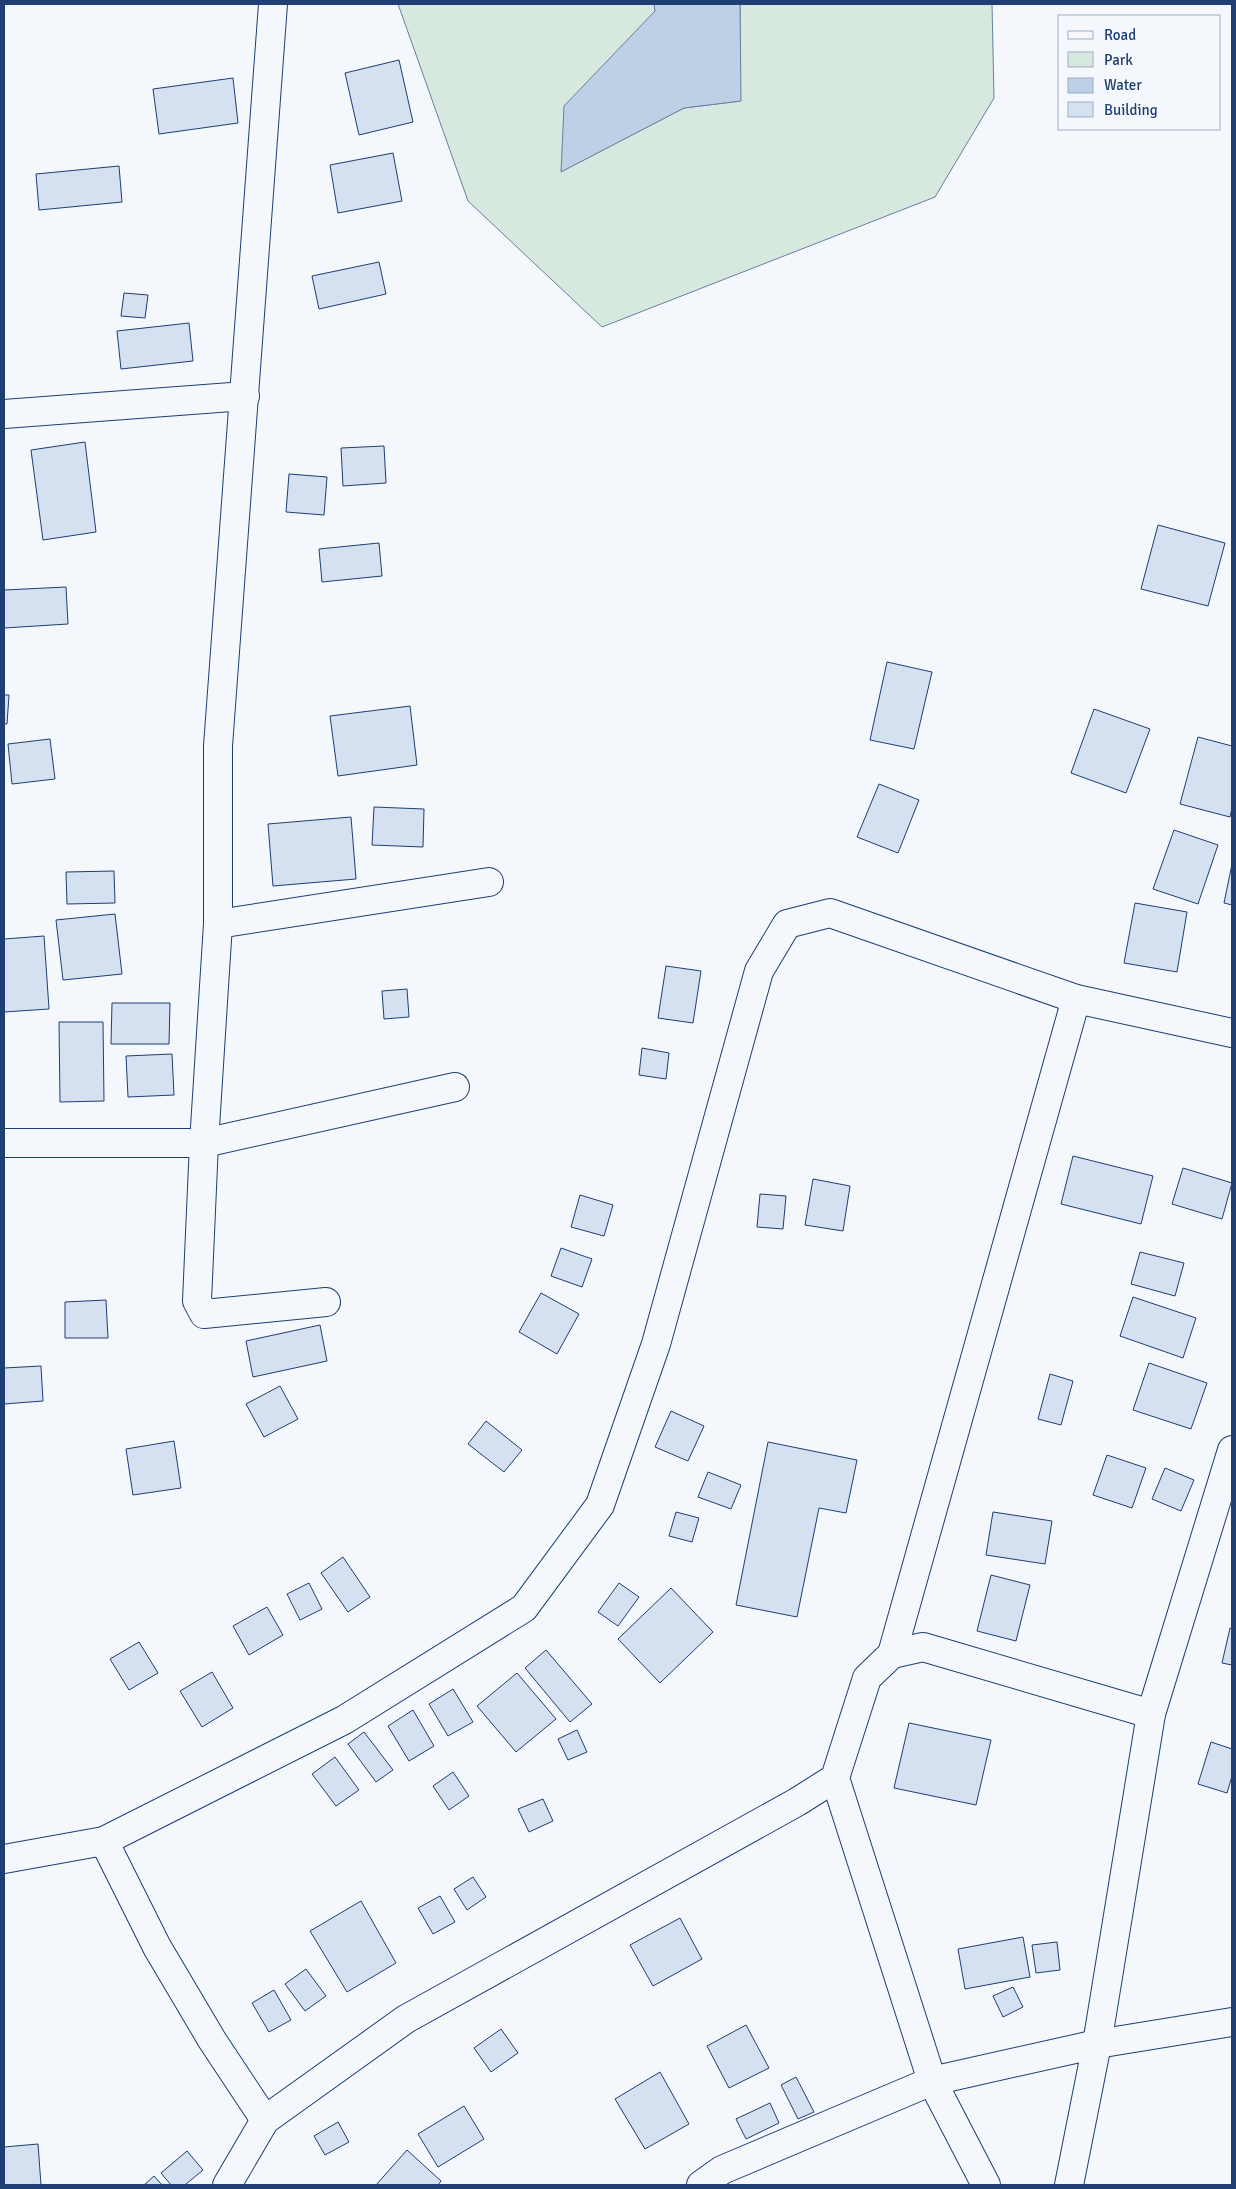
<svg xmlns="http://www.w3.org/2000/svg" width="1236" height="2189" viewBox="0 0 1236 2189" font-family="Signika,sans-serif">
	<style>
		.green { fill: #d7e8df; stroke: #687fa3 }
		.water { fill: #bed0e5; stroke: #687fa3 }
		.building { fill: #d5e0f0; stroke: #1d3f73 }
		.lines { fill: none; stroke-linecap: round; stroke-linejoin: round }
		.street-casing { stroke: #1d3f73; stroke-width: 30 }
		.street { stroke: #f4f7fb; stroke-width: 28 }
	</style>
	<rect width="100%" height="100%" fill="#f4f7fb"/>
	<polygon class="green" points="398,4 654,4 655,11 562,171 684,108 740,101 740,4 992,4 994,98 935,197 602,327 468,201"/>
	<polygon class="water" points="654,4 740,4 741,101 684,108 561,172 564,106 655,11"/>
	<g class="building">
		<polygon points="399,60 413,122 359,135 345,73"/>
		<polygon points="233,78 238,123 159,134 153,89"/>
		<polygon points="393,153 402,201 338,213 330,165"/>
		<polygon points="119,166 122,202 39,210 36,174"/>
		<polygon points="379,262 386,294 319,309 312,276"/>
		<polygon points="124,293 148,295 145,318 121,316"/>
		<polygon points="189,323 193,361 121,369 117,331"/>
		<polygon points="85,442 96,532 43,540 31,450"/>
		<polygon points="384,446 386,483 343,486 341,448"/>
		<polygon points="289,474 327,477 324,515 286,512"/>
		<polygon points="1158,525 1225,543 1208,606 1141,589"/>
		<polygon points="379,543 382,576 322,582 319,549"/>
		<polygon points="66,587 68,624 4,628 4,590"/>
		<polygon points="887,662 932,672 914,749 870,740"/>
		<polygon points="4,695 9,695 7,724 4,724"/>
		<polygon points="410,706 417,765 338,776 330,716"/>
		<polygon points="1094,709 1150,729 1126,793 1071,773"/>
		<polygon points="1198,737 1232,746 1232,808 1230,817 1180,804"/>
		<polygon points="50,739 55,779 12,784 8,744"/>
		<polygon points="879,784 919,800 898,853 857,837"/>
		<polygon points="374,807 424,809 423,847 372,845"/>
		<polygon points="351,817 356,879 273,886 268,824"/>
		<polygon points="1174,830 1218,845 1198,904 1153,889"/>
		<polygon points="1232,864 1232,905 1224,903"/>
		<polygon points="114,871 115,903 67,904 66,872"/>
		<polygon points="1135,903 1187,912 1177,972 1124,963"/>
		<polygon points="115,914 122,974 63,980 56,920"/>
		<polygon points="44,936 49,1009 4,1012 4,939"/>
		<polygon points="666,966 701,971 693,1023 658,1018"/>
		<polygon points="407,989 409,1017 384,1019 382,991"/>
		<polygon points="112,1003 170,1003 169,1044 111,1044"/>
		<polygon points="59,1022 103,1022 104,1101 60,1102"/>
		<polygon points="642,1048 669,1053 666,1079 639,1075"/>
		<polygon points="172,1054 174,1095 128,1097 126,1056"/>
		<polygon points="1073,1156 1153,1176 1141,1224 1061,1204"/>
		<polygon points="1183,1168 1232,1183 1222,1219 1172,1204"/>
		<polygon points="813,1179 850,1186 843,1231 805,1225"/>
		<polygon points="760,1194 786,1196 783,1229 757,1227"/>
		<polygon points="580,1195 613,1205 604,1236 571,1227"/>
		<polygon points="561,1248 592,1259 582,1287 551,1276"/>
		<polygon points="1140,1252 1184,1263 1175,1296 1131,1284"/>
		<polygon points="541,1293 579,1314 557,1354 519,1332"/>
		<polygon points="1133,1297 1196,1318 1183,1358 1120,1336"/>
		<polygon points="106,1300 108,1338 65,1338 65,1302"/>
		<polygon points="320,1325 327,1361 253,1377 246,1341"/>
		<polygon points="1149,1363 1207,1383 1191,1429 1133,1410"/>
		<polygon points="41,1366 43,1401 4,1404 4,1368"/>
		<polygon points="1050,1374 1073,1381 1061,1425 1038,1419"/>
		<polygon points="280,1386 298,1419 264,1437 246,1404"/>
		<polygon points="671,1411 704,1426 688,1461 655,1447"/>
		<polygon points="486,1421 522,1450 504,1472 468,1444"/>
		<polygon points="174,1441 181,1488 133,1495 126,1449"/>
		<polygon points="768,1442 857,1460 846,1513 819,1508 797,1617 736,1605"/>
		<polygon points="1107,1455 1146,1468 1132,1508 1093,1495"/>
		<polygon points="1165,1468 1194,1480 1181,1511 1152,1499"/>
		<polygon points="708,1472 741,1485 731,1509 698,1497"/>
		<polygon points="676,1512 699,1518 692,1542 669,1536"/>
		<polygon points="993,1512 1052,1521 1045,1564 986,1555"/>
		<polygon points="343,1557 370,1597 348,1612 321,1573"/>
		<polygon points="991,1575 1030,1585 1016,1641 977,1631"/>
		<polygon points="309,1583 322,1609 300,1620 287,1594"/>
		<polygon points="619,1583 639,1597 618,1626 598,1612"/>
		<polygon points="671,1588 713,1632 660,1683 618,1639"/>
		<polygon points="267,1607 283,1635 249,1655 233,1626"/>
		<polygon points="1230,1628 1232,1629 1232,1665 1222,1663"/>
		<polygon points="139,1642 158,1673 129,1690 110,1659"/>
		<polygon points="546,1650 592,1704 570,1722 525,1668"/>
		<polygon points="212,1672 233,1708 202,1727 180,1691"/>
		<polygon points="517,1673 556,1719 516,1752 477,1706"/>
		<polygon points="453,1689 473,1722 448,1736 429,1704"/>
		<polygon points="413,1710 434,1746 409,1761 388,1726"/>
		<polygon points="909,1723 991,1740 976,1805 894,1788"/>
		<polygon points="577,1730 587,1752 568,1760 558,1739"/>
		<polygon points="364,1732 393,1770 376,1782 348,1744"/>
		<polygon points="1211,1742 1232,1749 1232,1776 1227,1793 1198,1784"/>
		<polygon points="335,1757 359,1790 336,1806 312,1774"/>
		<polygon points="453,1772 469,1796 449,1810 433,1786"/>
		<polygon points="543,1799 553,1821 529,1832 518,1809"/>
		<polygon points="473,1877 486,1897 467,1910 454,1889"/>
		<polygon points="440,1896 455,1922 433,1934 418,1908"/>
		<polygon points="361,1901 396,1963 347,1992 310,1931"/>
		<polygon points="680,1918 702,1959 653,1986 630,1945"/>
		<polygon points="1023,1937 1030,1977 965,1989 958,1949"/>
		<polygon points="1057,1942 1060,1970 1036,1973 1032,1945"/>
		<polygon points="306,1969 326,1996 305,2011 285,1984"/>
		<polygon points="1013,1987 1023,2007 1003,2017 993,1996"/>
		<polygon points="274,1990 291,2020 269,2032 252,2003"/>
		<polygon points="746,2025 769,2068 729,2088 707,2046"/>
		<polygon points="501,2029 518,2053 491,2072 474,2048"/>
		<polygon points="660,2072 689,2124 645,2149 615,2099"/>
		<polygon points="796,2077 814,2112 798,2119 781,2085"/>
		<polygon points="770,2103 779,2123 746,2139 736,2119"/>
		<polygon points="464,2106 484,2139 438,2167 418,2134"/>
		<polygon points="338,2122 349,2142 325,2155 314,2136"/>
		<polygon points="38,2144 41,2185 4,2185 4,2147"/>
		<polygon points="407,2150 441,2181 438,2185 376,2185"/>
		<polygon points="187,2151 203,2170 185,2185 171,2185 161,2173"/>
		<polygon points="154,2176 162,2185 144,2185"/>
	</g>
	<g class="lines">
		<defs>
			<g id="street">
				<polyline points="273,4 218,746 218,924 204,1143 197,1301 204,1314 326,1302"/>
				<polyline points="4,414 245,396"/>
				<polyline points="218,924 489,882"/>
				<polyline points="4,1143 204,1143 455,1087"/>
				<polyline points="892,1654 1076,999"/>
				<polyline points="835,1778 932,2081 986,2185"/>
				<polyline points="104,1841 157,1947 212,2040 265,2120"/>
				<polyline points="4,1859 104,1841 344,1720 524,1608 600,1505 656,1344 759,971 787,924 830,913 1076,999 1232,1033"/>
				<polyline points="227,2185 265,2120 406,2019 797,1802 835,1778 867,1678 892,1654 923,1647 1151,1714"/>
				<polyline points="701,2185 722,2170 932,2081 1097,2044 1232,2022"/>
				<polyline points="1069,2185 1097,2044 1151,1714 1232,1450"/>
			</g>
		</defs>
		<use href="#street" class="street-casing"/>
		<use href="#street" class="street"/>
	</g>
	<rect width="1236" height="2189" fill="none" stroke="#1d3f73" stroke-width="10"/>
	<rect x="1058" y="15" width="162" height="115" fill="#f4f7fb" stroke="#9eadc5"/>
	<rect x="1068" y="31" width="25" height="8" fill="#f4f7fb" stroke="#9eadc5"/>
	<text x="1104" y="40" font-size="15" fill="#1d3f73">Road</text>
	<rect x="1068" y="52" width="25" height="15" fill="#d7e8df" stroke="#9eadc5"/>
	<text x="1104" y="65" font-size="15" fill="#1d3f73">Park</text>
	<rect x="1068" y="78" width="25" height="15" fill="#bed0e5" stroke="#9eadc5"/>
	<text x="1104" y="90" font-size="15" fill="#1d3f73">Water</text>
	<rect x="1068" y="102" width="25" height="15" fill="#d5e0f0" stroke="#9eadc5"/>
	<text x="1104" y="115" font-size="15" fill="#1d3f73">Building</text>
</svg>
